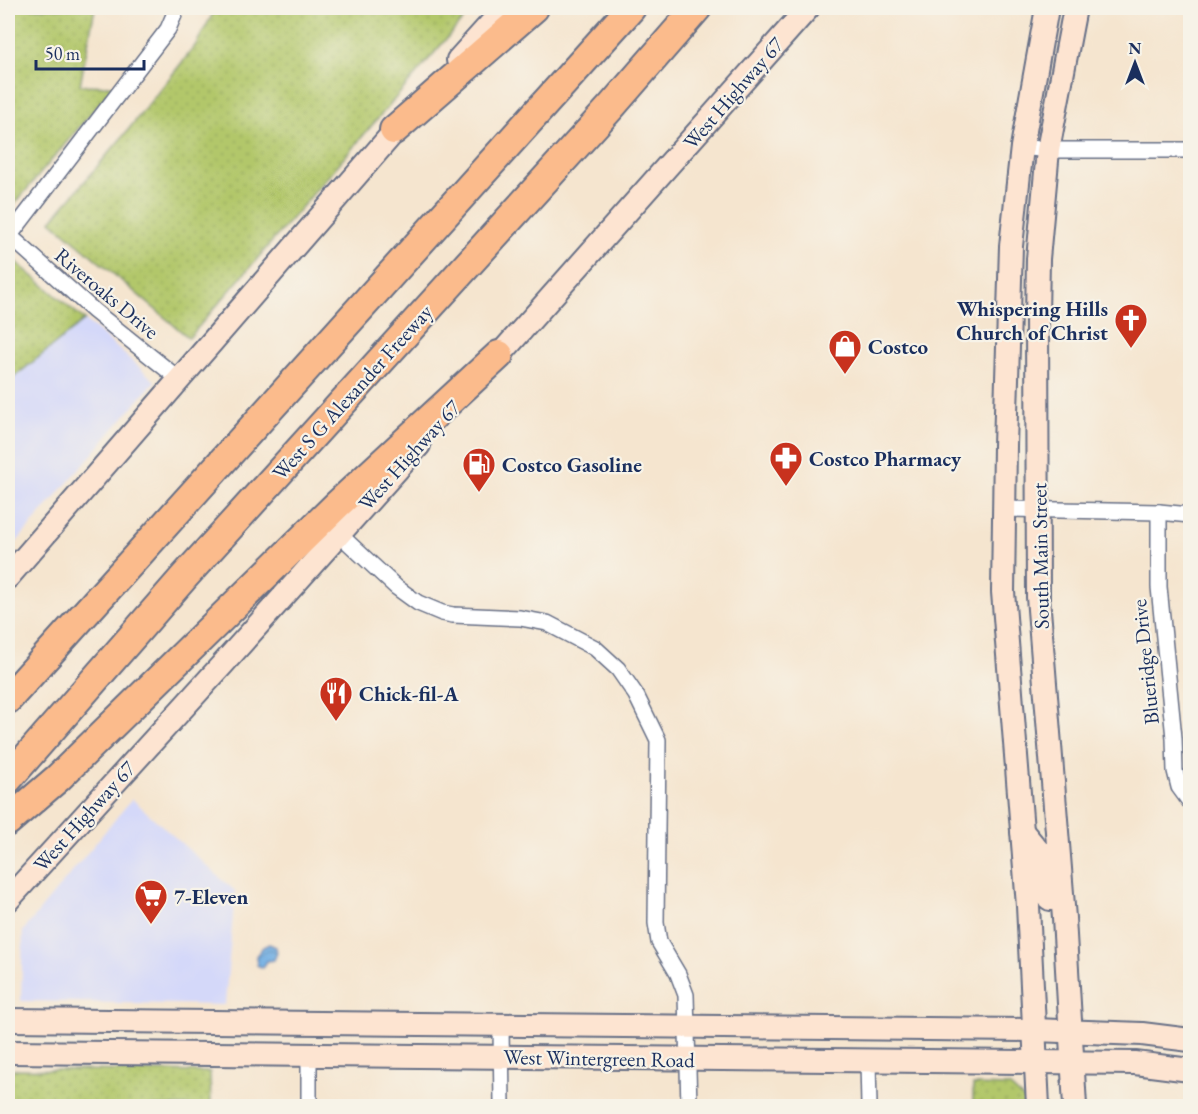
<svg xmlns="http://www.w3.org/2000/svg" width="1198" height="1114" viewBox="0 0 1198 1114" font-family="'EB Garamond',serif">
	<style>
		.built { fill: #d4d8f9 }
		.grass { fill: url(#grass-dots); stroke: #667b64; stroke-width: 1.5 }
		.water { fill: url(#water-waves); stroke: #466ea0; stroke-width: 1.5 }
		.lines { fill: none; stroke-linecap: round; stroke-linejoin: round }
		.street-casing { stroke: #676f86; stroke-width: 18 }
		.secondary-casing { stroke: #676f86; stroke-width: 26 }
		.highway-casing { stroke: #676f86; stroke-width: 32 }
		.street { stroke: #fff; stroke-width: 15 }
		.secondary { stroke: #fde4d1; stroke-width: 22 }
		.highway { stroke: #fbbb8c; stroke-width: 28 }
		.labels { text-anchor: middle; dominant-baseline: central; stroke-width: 4.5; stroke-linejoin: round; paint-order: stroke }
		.street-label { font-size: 21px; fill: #1b2f5e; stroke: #f7f3e8 }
		.poi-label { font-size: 21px; font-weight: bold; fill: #1b2f5e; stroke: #f7f3e8; text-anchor: start }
	</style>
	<defs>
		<pattern id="grass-dots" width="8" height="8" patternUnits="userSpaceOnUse" patternTransform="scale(1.5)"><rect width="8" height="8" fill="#b2c76b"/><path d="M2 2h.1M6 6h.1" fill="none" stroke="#98ab5f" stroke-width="1.8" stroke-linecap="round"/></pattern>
		<pattern id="water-waves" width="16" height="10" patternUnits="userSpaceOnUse" patternTransform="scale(1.5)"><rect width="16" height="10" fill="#71aee3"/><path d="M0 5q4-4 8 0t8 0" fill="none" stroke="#5c8ebb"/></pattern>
	</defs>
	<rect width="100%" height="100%" fill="#f7f3e8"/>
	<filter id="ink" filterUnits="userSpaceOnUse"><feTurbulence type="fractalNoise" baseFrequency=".0167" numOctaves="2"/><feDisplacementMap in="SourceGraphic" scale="12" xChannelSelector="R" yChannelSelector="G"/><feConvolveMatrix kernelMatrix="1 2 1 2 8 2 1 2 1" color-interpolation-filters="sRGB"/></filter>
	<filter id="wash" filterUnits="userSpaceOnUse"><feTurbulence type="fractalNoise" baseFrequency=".008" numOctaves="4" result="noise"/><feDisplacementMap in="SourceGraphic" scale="24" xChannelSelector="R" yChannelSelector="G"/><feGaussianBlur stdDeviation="1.35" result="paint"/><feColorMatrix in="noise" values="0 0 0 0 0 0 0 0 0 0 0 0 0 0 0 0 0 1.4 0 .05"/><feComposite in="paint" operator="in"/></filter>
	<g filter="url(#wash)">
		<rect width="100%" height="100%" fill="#f5e5cf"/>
		<g class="built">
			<polygon points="85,320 155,381 8,552 8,382"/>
			<polygon points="132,799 235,891 225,1005 21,1001 23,931"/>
		</g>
		<g class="grass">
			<polygon points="8,8 95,8 80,85 114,86 8,212"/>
			<polygon points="216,8 473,8 189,338 51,221 124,135 195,46"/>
			<polygon points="16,262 85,320 8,382 8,269"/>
			<polygon points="8,1069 210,1072 211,1106 8,1106"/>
			<polygon points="973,1085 1009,1086 1027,1102 1027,1106 973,1106"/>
		</g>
		<polygon class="water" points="269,944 276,947 277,953 274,960 267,961 263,968 257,965 256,956 263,947"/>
	</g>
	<g filter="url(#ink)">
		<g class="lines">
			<defs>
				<g id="street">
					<polyline points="1022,147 1048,150 1190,150"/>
					<polyline points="10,236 94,311 180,380"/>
					<polyline points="8,238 168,29 177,8"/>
					<polyline points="1005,509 1159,512 1190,515"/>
					<polyline points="1159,512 1159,587 1174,738 1175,771 1179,787 1190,802"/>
					<polyline points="339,534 396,587 418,603 442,613 453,615 520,618 547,623 595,648 618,669 636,695 658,740 656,923 659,942 678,974 686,995 689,1106"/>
					<polyline points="501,1026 502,1106"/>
					<polyline points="868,1061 869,1106"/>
					<polyline points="309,1106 309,1055"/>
				</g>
				<g id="secondary">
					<polyline points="458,60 505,8"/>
					<polyline points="489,367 808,8"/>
					<polyline points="8,577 406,118"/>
					<polyline points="1022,831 1041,854 1044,894 1050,899 1062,898"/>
					<polyline points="8,900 222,665 419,445"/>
					<polyline points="8,1020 1034,1030 1142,1034 1190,1040"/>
					<polyline points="8,1052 1135,1063 1190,1070"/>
					<polyline points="1038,1106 1028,906 1003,592 1005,446 1011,246 1022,147 1047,8"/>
					<polyline points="1075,1106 1064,918 1038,597 1037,317 1038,259 1048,150 1075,8"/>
				</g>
				<g id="highway">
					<polyline points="394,130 534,8"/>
					<polyline points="8,699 631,8"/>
					<polyline points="8,779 185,576 611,107 697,8"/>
					<polyline points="8,821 58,778 337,505 499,355"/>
				</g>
			</defs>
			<use href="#street" class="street-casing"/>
			<use href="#secondary" class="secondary-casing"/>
			<use href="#highway" class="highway-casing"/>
			<use href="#street" class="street"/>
			<use href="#secondary" class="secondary"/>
			<use href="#highway" class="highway"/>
		</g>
	</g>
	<defs>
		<symbol id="church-pin" viewBox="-11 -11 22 30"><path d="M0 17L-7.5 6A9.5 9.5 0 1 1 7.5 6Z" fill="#c8321e" stroke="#f7f3e8"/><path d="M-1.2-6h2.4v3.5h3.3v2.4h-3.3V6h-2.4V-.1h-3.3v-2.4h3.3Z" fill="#fff"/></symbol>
		<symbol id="shop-pin" viewBox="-11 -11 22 30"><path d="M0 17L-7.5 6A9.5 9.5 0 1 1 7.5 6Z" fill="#c8321e" stroke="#f7f3e8"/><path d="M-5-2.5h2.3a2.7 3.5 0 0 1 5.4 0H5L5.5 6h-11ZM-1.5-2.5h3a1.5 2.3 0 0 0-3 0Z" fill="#fff"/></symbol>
		<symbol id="pharmacy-pin" viewBox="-11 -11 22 30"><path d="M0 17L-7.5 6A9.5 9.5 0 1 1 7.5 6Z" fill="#c8321e" stroke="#f7f3e8"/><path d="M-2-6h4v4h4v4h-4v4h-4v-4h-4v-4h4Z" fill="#fff"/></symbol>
		<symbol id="fuel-pin" viewBox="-11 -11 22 30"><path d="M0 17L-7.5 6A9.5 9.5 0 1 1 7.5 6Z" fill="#c8321e" stroke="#f7f3e8"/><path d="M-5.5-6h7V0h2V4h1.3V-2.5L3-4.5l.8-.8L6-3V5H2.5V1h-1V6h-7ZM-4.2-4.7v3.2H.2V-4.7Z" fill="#fff"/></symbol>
		<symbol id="restaurant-pin" viewBox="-11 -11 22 30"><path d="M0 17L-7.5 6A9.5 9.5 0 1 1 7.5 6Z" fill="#c8321e" stroke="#f7f3e8"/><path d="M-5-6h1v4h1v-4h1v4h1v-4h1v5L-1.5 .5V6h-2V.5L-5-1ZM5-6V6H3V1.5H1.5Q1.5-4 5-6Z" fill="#fff"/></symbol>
		<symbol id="supermarket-pin" viewBox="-11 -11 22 30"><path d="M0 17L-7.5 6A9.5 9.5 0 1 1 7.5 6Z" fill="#c8321e" stroke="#f7f3e8"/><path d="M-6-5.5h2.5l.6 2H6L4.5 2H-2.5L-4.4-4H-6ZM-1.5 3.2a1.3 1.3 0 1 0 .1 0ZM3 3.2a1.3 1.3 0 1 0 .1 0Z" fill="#fff"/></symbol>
	</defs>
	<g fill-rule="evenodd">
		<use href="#church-pin" x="1112" y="301" width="38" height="52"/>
		<use href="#shop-pin" x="826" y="327" width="38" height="52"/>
		<use href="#pharmacy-pin" x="767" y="439" width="38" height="52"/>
		<use href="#fuel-pin" x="460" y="445" width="38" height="52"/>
		<use href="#restaurant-pin" x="317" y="674" width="38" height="52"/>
		<use href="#supermarket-pin" x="132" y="877" width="38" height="52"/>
	</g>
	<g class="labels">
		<g class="street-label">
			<text transform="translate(733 93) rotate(-49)">West Highway 67</text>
			<text transform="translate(107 293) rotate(40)">Riveroaks Drive</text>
			<text transform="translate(352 392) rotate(-48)">West S G Alexander Freeway</text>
			<text transform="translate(409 455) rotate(-48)">West Highway 67</text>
			<text transform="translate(1040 556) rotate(-91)">South Main Street</text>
			<text transform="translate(1145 662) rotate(-96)">Blueridge Drive</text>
			<text transform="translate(84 816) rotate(-48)">West Highway 67</text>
			<text transform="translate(599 1058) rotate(1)">West Wintergreen Road</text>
		</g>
		<g class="poi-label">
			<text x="1108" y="308" text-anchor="end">Whispering Hills<tspan x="1108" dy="24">Church of Christ</tspan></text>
			<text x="868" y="346">Costco</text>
			<text x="809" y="458">Costco Pharmacy</text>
			<text x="502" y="464">Costco Gasoline</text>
			<text x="359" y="693">Chick-fil-A</text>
			<text x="174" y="896">7-Eleven</text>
		</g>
	</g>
	<rect width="1198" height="1114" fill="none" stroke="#f7f3e8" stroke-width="30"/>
	<g transform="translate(1135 63)" stroke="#f7f3e8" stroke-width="4.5" paint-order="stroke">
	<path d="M0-4.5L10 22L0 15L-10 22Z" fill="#1b2f5e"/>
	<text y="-9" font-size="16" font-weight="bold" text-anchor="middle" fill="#1b2f5e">N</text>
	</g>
	<path d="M36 60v9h108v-9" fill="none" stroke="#1b2f5e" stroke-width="3"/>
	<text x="45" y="60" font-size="18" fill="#1b2f5e" stroke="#f7f3e8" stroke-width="4.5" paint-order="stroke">50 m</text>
</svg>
